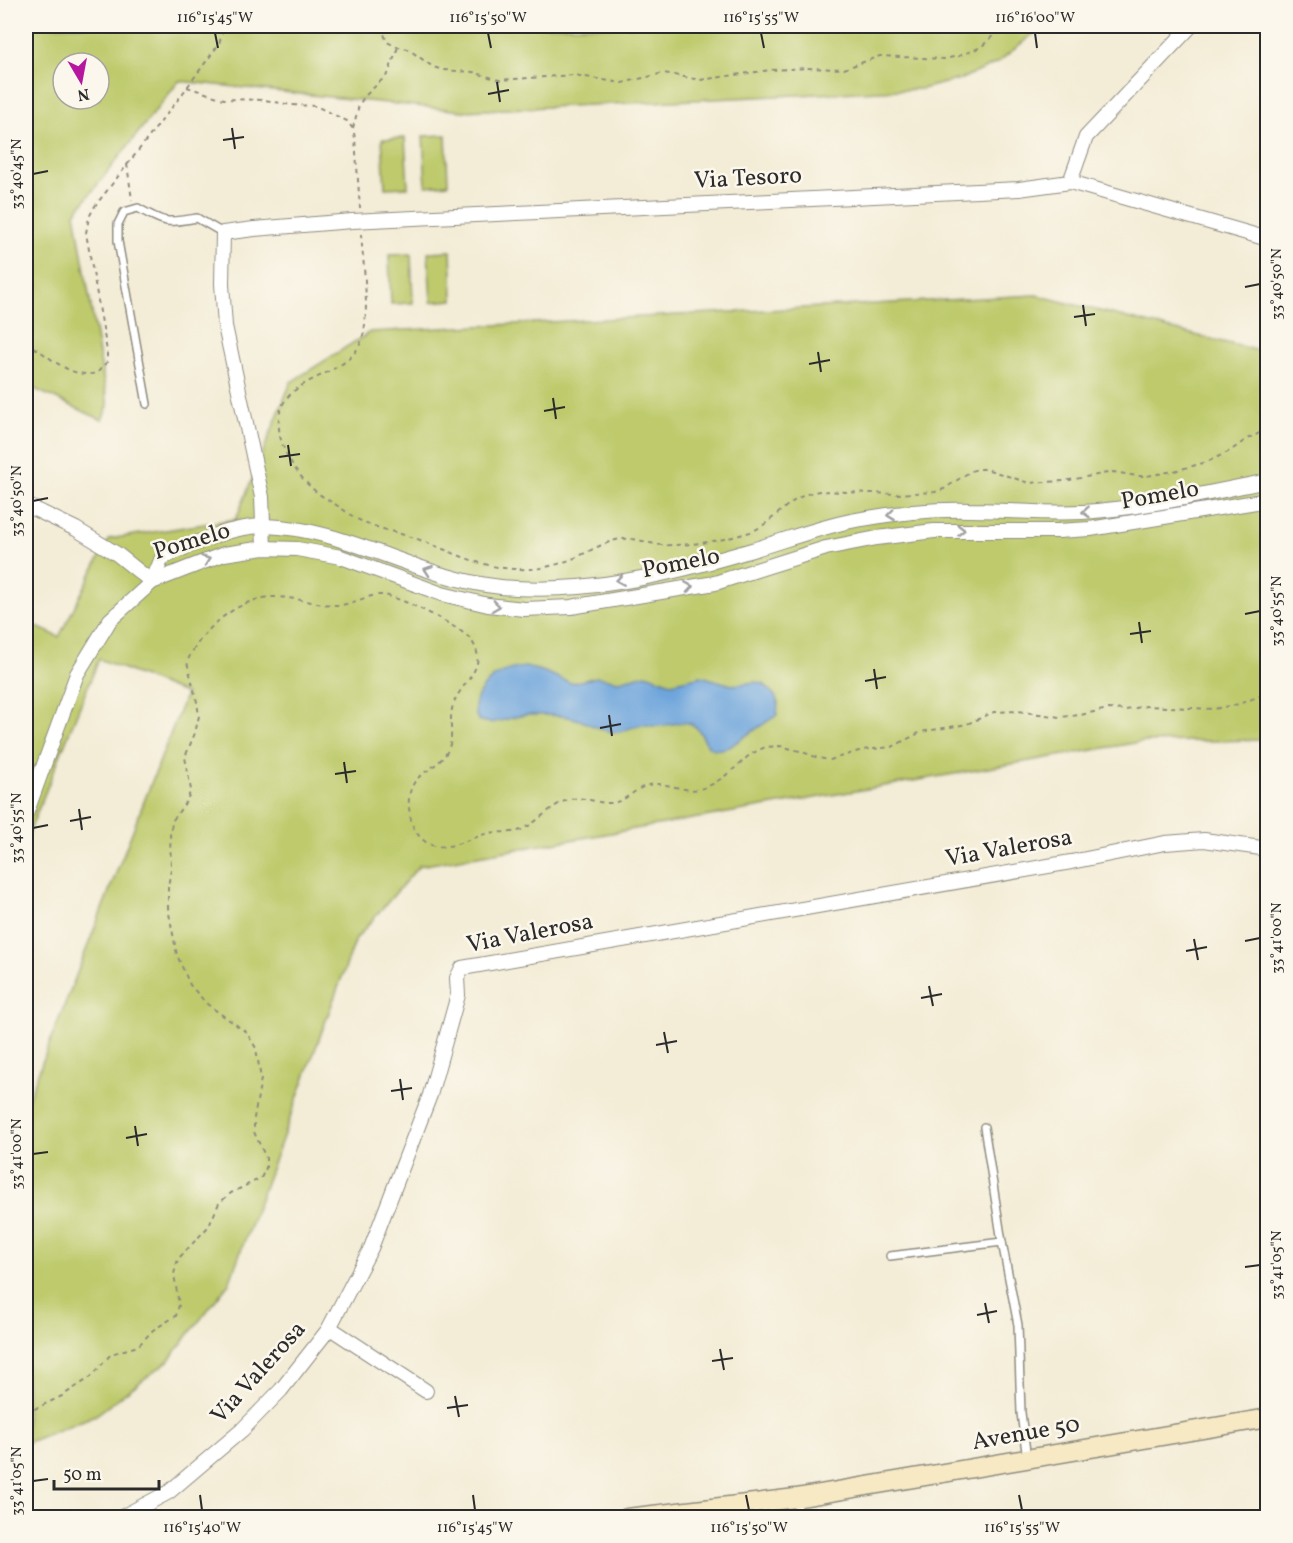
<svg xmlns="http://www.w3.org/2000/svg" width="1293" height="1543" viewBox="0 0 1293 1543" font-family="Vollkorn,serif">
	<style>
		.green { fill: #beca6c; stroke: #747a4c; stroke-width: 1.5; fill-rule: evenodd }
		.water { fill: #6ea5dc; stroke: #4c6884; stroke-width: 1.5 }
		.lines { fill: none; stroke-linecap: round; stroke-linejoin: round }
		.lane-casing { stroke: #8f8c80; stroke-width: 10 }
		.street-casing { stroke: #8f8c80; stroke-width: 16 }
		.secondary-casing { stroke: #8f8c80; stroke-width: 21 }
		.path { stroke: #8f8c80; stroke-width: 2; stroke-dasharray: 4.5 4.5; stroke-linecap: butt }
		.lane { stroke: #fff; stroke-width: 7 }
		.street { stroke: #fff; stroke-width: 14 }
		.secondary { stroke: #f6e9c3; stroke-width: 18 }
		.oneway { stroke: #a0a0a0 }
		.ticks { fill: none; stroke: #2b2b2b; stroke-width: 2 }
		.labels { text-anchor: middle; dominant-baseline: central; stroke-width: 5; stroke-linejoin: round; paint-order: stroke }
		.street-label { font-size: 24px; fill: #2b2b2b; stroke: #fbf7ec }
		.neatline { fill: none; stroke: #2b2b2b; stroke-width: 2 }
		.ticks-label { font-size: 15px; text-anchor: middle; fill: #2b2b2b }
	</style>
	<rect width="100%" height="100%" fill="#fbf7ec"/>
	<filter id="ink" filterUnits="userSpaceOnUse"><feTurbulence type="fractalNoise" baseFrequency=".0167" numOctaves="2"/><feDisplacementMap in="SourceGraphic" scale="12" xChannelSelector="R" yChannelSelector="G"/><feConvolveMatrix kernelMatrix="1 2 1 2 8 2 1 2 1" color-interpolation-filters="sRGB"/></filter>
	<filter id="wash" filterUnits="userSpaceOnUse"><feTurbulence type="fractalNoise" baseFrequency=".008" numOctaves="4" result="noise"/><feDisplacementMap in="SourceGraphic" scale="24" xChannelSelector="R" yChannelSelector="G"/><feGaussianBlur stdDeviation="1.35" result="paint"/><feColorMatrix in="noise" values="0 0 0 0 0 0 0 0 0 0 0 0 0 0 0 0 0 1.4 0 .05"/><feComposite in="paint" operator="in"/></filter>
	<g filter="url(#wash)">
		<rect width="100%" height="100%" fill="#f3ecd6"/>
		<g class="green">
			<path d="M26,26H1043L997,63L961,79L921,89L463,111L179,81L75,213L108,406L102,420L26,385ZM63,63H99V99H63Z"/>
			<polygon points="446,135 448,184 426,186 423,136"/>
			<polygon points="405,138 408,187 385,188 382,139"/>
			<polygon points="451,251 453,300 431,302 428,252"/>
			<polygon points="411,254 413,303 391,304 389,255"/>
			<polygon points="1036,295 1267,353 1267,740 1140,742 419,866 356,939 229,1283 168,1361 96,1415 26,1443 26,1104 186,694 99,659 26,840 26,622 59,637 109,539 236,519 291,382 370,332"/>
		</g>
		<path class="water" d="M525,667L542,671L571,683L597,677L619,681L646,674L671,683L701,676L732,685L756,682L764,684L775,696L778,702L777,715L729,747C698,758 709,727 687,723C677,721 665,727 655,726C651,726 646,724 641,725C632,726 625,732 615,732C600,732 590,723 576,719C562,714 545,715 531,715C511,714 497,728 478,720C468,702 485,681 501,673C509,669 517,668 525,667Z"/>
	</g>
	<g filter="url(#ink)">
		<g class="lines">
			<defs>
				<g id="lane">
					<path d="M147,404L118,241V224L124,212L138,208C166,224 167,223 197,218L223,233"/>
					<polyline points="984,1127 1002,1242 1018,1325 1021,1413 1027,1459"/>
					<polyline points="890,1256 1002,1242"/>
					<polyline points="797,1500 799,1518"/>
				</g>
				<g id="street">
					<polyline points="1070,182 1086,137 1191,26"/>
					<polyline points="26,505 76,529 117,554 152,582"/>
					<polyline points="264,548 262,497 225,326 222,284 223,233 254,229 352,221 1019,189 1070,182 1268,239"/>
					<path d="M152,582L162,558C193,544 230,526 265,526C347,528 420,579 501,587C585,595 672,574 752,550C786,540 828,524 862,519C897,513 933,509 969,510C1007,510 1045,514 1083,512C1145,508 1206,493 1268,481"/>
					<polyline points="26,814 77,674 110,620 152,582 224,554 264,548 297,549 341,557 442,594 488,605 524,609 571,607 715,583 826,548 877,538 934,531 1058,531 1090,529 1268,500"/>
					<polyline points="330,1328 426,1391"/>
					<polyline points="120,1518 169,1492 242,1430 281,1390 328,1330 371,1248 430,1095 458,995 457,978 462,968 1071,862 1165,843 1204,840 1268,849"/>
				</g>
				<polyline id="secondary" points="627,1518 796,1498 1268,1418"/>
			</defs>
			<use href="#lane" class="lane-casing"/>
			<use href="#street" class="street-casing"/>
			<use href="#secondary" class="secondary-casing"/>
			<g class="path">
				<polyline points="381,26 387,42 395,46 408,49 433,67 443,70 473,72 499,80 574,75 622,83 664,73 700,80 770,70 806,68 844,69 880,56 944,59 959,56 981,47 990,39 1001,26"/>
				<polyline points="187,87 224,99 265,100 291,105 316,106 347,121 353,129 355,138 360,208"/>
				<polyline points="353,128 359,105 364,97 388,74 398,47"/>
				<polyline points="127,164 132,200"/>
				<path d="M361,234C363,262 371,318 361,342C345,382 274,374 279,428C280,450 298,476 314,490C322,497 332,502 341,508C348,513 355,519 364,522C381,530 401,533 420,540C461,555 485,571 532,569C545,568 560,564 572,559C588,553 604,541 622,539C635,537 649,544 662,545C689,546 721,541 747,533C768,527 780,508 799,498C805,494 813,492 820,491L897,494L935,492L944,489L971,471L978,469H986L1029,483L1064,481L1113,472L1138,476H1147L1174,471L1207,462L1230,451L1247,439L1268,429"/>
				<path d="M26,343C49,354 69,380 97,373L107,362V351L86,233L89,217L95,206L177,101L219,44L224,26"/>
				<polyline points="26,664 27,690 31,712 26,741"/>
				<path d="M26,1413L62,1396L91,1377L111,1354L138,1346L153,1330L176,1316L179,1305L174,1274L178,1259L209,1226L219,1203L231,1193L261,1178L266,1168V1158L254,1132V1118L261,1079L256,1048L246,1032L207,1004L190,985L177,955L168,908V887L171,869L170,832L173,820L187,800L191,790L185,757L195,733L199,716L197,702L187,662C201,630 237,598 274,597C296,597 316,605 338,605C353,605 367,594 382,595C397,595 463,628 471,640C492,669 457,683 452,709C449,723 454,737 448,750C436,774 406,770 409,808C410,815 411,823 415,830C434,862 464,839 489,833C499,831 511,834 521,830C539,822 551,804 571,799C586,796 598,804 612,803C627,801 635,788 649,785C662,782 672,787 685,789C709,795 734,768 751,754L765,747L780,746L800,751L818,758L830,760L862,750L892,747L921,732L967,724L994,712L1018,711L1060,717L1080,715L1108,709L1126,710L1146,706L1214,709L1239,704L1268,693"/>
				<polyline points="1261,1443 1268,1442"/>
			</g>
			<use href="#lane" class="lane"/>
			<use href="#street" class="street"/>
			<use href="#secondary" class="secondary"/>
		</g>
		<defs><path id="oneway-chevron" d="M-2-3.5L2.5 0L-2 3.5" fill="none" stroke-width="1.6" stroke-linecap="round" stroke-linejoin="round" transform="scale(1.5)"/></defs>
		<g class="oneway">
			<use href="#oneway-chevron" transform="translate(1086 512) rotate(176)"/>
			<use href="#oneway-chevron" transform="translate(891 515) rotate(173)"/>
			<use href="#oneway-chevron" transform="translate(961 530) rotate(-1)"/>
			<use href="#oneway-chevron" transform="translate(206 560) rotate(-20)"/>
			<use href="#oneway-chevron" transform="translate(428 570) rotate(-161)"/>
			<use href="#oneway-chevron" transform="translate(620 580) rotate(171)"/>
			<use href="#oneway-chevron" transform="translate(689 587) rotate(-9)"/>
			<use href="#oneway-chevron" transform="translate(496 606) rotate(8)"/>
		</g>
	</g>
	<path class="ticks" d="M215,33L218,48M488,33L491,48M761,33L764,48M1035,33L1037,48M497,82L500,102M488,94L509,90M232,128L235,149M223,140L244,137M33,174L48,171M1245,287L1260,284M1083,305L1086,326M1074,317L1095,314M818,352L821,372M809,364L830,360M553,398L556,419M544,411L565,407M288,445L291,466M279,457L300,454M33,501L48,498M1245,614L1260,611M1139,622L1142,643M1130,634L1151,631M874,669L877,689M865,681L886,677M609,715L612,736M600,728L621,724M344,762L347,783M335,774L356,771M79,809L82,830M70,821L91,817M33,828L48,825M1194,939L1198,960M1245,941L1260,938M1186,951L1207,947M929,986L933,1006M921,998L942,994M664,1032L668,1053M656,1045L677,1041M400,1079L403,1100M391,1091L412,1088M135,1126L138,1146M126,1138L147,1134M33,1154L48,1152M1245,1267L1260,1265M985,1303L989,1323M977,1315L997,1311M720,1349L724,1370M712,1361L733,1358M455,1396L459,1417M447,1408L468,1405M33,1481L48,1479M200,1495L202,1510M473,1495L475,1510M746,1495L749,1510M1019,1495L1022,1510"/>
	<g class="labels">
		<g class="street-label">
			<text transform="translate(748 179) rotate(-3)">Via Tesoro</text>
			<text transform="translate(1160 496) rotate(-10)">Pomelo</text>
			<text transform="translate(192 542) rotate(-17)">Pomelo</text>
			<text transform="translate(681 564) rotate(-11)">Pomelo</text>
			<text transform="translate(1009 849) rotate(-10)">Via Valerosa</text>
			<text transform="translate(530 934) rotate(-11)">Via Valerosa</text>
			<text transform="translate(259 1373) rotate(-48)">Via Valerosa</text>
			<text transform="translate(1026 1434) rotate(-10)">Avenue 50</text>
		</g>
	</g>
	<rect width="1293" height="1543" fill="none" stroke="#fbf7ec" stroke-width="66"/>
	<g transform="translate(81 81) rotate(170)"><circle r="28" fill="#fbf7ec" stroke="#a8a59f" stroke-width="1.5"/>
	<path d="M0-4.5L10 22L0 15L-10 22Z" fill="#b5179e"/>
	<text y="-9" font-size="16" font-weight="bold" text-anchor="middle" fill="#2b2b2b">N</text>
	</g>
	<path d="M54 1480v9h105v-9" fill="none" stroke="#2b2b2b" stroke-width="3"/>
	<text x="63" y="1480" font-size="18" fill="#2b2b2b" stroke="#fbf7ec" stroke-width="4.5" paint-order="stroke">50 m</text>
	<rect x="33" y="33" width="1227" height="1477" class="neatline"/>
	<g class="ticks-label">
		<text x="215" y="22">116°15'45"W</text>
		<text x="488" y="22">116°15'50"W</text>
		<text x="761" y="22">116°15'55"W</text>
		<text x="1035" y="22">116°16'00"W</text>
		<text transform="translate(16 174) rotate(-90)" y="5">33°40'45"N</text>
		<text transform="translate(1276 284) rotate(-90)" y="5">33°40'50"N</text>
		<text transform="translate(16 501) rotate(-90)" y="5">33°40'50"N</text>
		<text transform="translate(1276 611) rotate(-90)" y="5">33°40'55"N</text>
		<text transform="translate(16 828) rotate(-90)" y="5">33°40'55"N</text>
		<text transform="translate(1276 938) rotate(-90)" y="5">33°41'00"N</text>
		<text transform="translate(16 1154) rotate(-90)" y="5">33°41'00"N</text>
		<text transform="translate(1276 1265) rotate(-90)" y="5">33°41'05"N</text>
		<text transform="translate(16 1481) rotate(-90)" y="5">33°41'05"N</text>
		<text x="202" y="1532">116°15'40"W</text>
		<text x="475" y="1532">116°15'45"W</text>
		<text x="749" y="1532">116°15'50"W</text>
		<text x="1022" y="1532">116°15'55"W</text>
	</g>
</svg>
